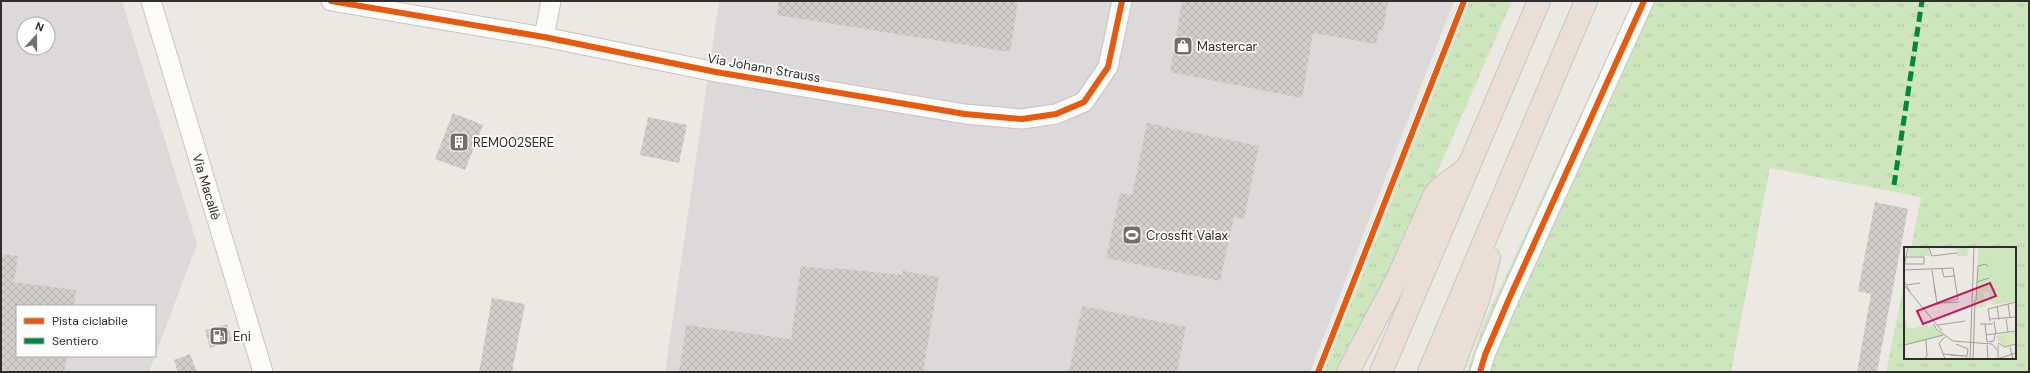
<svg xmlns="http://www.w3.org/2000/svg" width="2030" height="373" viewBox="0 0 2030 373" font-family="'DM Sans',sans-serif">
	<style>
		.industrial { fill: #dcd9db; fill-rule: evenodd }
		.grass { fill: url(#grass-tufts) }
		.building { fill: url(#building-cross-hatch) }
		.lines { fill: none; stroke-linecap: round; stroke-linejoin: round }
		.minor-casing { stroke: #c5c4c5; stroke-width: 21 }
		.highway-casing { stroke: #c6c5c4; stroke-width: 24 }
		.minor { stroke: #fcfcfb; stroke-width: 19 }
		.highway { stroke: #eadfd6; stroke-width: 22 }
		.quiet { stroke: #00873e; stroke-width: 5; stroke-dasharray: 10 5; stroke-linecap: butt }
		.cycleway-casing { stroke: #fff; stroke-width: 8 }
		.cycleway { stroke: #e8590c; stroke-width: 6 }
		.labels { text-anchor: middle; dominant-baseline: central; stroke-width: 3.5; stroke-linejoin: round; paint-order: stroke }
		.poi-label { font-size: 13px; fill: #2e2e2e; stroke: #fff; text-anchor: start }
		.street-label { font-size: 13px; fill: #2e2e2e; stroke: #fff }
		.inset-road { fill: none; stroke: #a09e9b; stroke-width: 1 }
		.view { fill: #c2185b; fill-opacity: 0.15; stroke: #c2185b; stroke-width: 2 }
		.inset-edge { fill: none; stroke: #2e2e2e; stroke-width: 2 }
	</style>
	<defs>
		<pattern id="grass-tufts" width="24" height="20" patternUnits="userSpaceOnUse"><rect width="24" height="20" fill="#cee6be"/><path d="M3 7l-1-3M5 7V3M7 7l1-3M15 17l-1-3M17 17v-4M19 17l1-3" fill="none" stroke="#b1c6a4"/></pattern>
		<pattern id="building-cross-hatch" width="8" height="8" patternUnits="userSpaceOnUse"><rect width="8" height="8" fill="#d1cecb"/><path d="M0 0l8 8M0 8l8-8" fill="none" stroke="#b4b1af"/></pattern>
	</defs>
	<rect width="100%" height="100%" fill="#ece8e4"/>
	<g class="industrial">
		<path d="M1,1H122L197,244L149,372H1ZM24,24H48V48H24ZM17,306H155V356H17Z"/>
		<polygon points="719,1 1454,1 1310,372 665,372"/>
	</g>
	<g class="grass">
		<polygon points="1470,1 1512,1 1405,246 1338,372 1324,372"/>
		<polygon points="1633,1 2029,1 2029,372 1886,372 1905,279 1905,358 2015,358 2015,248 1911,248 1921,197 1770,168 1731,372 1467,372 1482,327"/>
	</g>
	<g class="building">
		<polygon points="779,1 1018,1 1010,52 777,15"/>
		<polygon points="1182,1 1388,1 1383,31 1379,30 1376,44 1313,33 1302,98 1170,72"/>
		<polygon points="453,113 483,125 465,170 435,159"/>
		<polygon points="648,117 687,125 679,163 640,155"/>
		<polygon points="1147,123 1259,146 1244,219 1234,217 1220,281 1106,258 1120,193 1132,195"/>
		<polygon points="1875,202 1908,209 1877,372 1857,372 1871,294 1858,291"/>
		<polygon points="1,254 18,256 14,282 76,290 74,306 17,306 17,356 67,356 64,372 16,372 1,370"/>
		<polygon points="801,266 835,270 835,268 902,275 903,271 939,277 923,372 679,372 686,325 791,339"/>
		<polygon points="492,298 525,304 512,372 479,372"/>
		<polygon points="1082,306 1186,327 1177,372 1069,372"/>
		<polygon points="227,324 232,341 210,348 205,330"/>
		<polygon points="190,354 197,372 178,372 174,360"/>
	</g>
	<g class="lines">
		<defs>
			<g id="minor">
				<path id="s1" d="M151,1L263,372"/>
				<polyline points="331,1 544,37 716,72 965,114 1022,119 1056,114 1084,102 1108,67 1122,1"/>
				<polyline points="544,37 551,1"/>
				<polyline points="1480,372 1485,355 1509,299 1644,1"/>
			</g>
			<g id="highway">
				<path d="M1348,372L1399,275L1435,194C1444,182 1458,178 1468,166"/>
				<polyline points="1381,372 1539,1"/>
				<polyline points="1429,372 1586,1"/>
				<polyline points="1451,372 1478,300 1489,258"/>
			</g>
		</defs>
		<use href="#minor" class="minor-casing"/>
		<use href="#highway" class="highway-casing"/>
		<use href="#minor" class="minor"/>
		<use href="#highway" class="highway"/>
		<polyline class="quiet" points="1894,185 1922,1"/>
		<defs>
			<g id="cycleway">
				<polyline points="331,1 544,37 716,72 965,114 1022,119 1056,114 1084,102 1108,67 1122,1"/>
				<polyline points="1318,372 1464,1"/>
				<polyline points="1480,372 1485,355 1509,299 1644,1"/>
			</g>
		</defs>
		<use href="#cycleway" class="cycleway-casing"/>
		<use href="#cycleway" class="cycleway"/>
	</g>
	<defs>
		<symbol id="shop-square" viewBox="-11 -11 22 22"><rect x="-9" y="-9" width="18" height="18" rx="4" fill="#706f6e" stroke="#fff"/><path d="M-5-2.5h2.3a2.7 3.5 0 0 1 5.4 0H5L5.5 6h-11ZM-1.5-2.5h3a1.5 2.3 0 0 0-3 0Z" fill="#fff"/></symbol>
		<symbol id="building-square" viewBox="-11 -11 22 22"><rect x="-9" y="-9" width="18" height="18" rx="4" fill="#706f6e" stroke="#fff"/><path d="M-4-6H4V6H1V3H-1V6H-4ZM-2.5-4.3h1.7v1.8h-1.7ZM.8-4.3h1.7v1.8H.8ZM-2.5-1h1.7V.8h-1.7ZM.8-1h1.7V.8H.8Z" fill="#fff"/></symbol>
		<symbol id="stadium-square" viewBox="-11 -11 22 22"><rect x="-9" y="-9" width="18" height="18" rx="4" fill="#706f6e" stroke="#fff"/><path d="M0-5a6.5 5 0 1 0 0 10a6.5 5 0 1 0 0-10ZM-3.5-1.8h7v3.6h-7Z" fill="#fff"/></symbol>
		<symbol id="fuel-square" viewBox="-11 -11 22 22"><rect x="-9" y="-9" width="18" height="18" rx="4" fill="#706f6e" stroke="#fff"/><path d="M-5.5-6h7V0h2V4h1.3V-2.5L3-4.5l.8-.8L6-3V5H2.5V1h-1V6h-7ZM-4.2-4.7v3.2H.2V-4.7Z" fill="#fff"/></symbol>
	</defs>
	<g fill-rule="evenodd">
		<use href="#shop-square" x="1172" y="35" width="22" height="22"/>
		<use href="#building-square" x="448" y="131" width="22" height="22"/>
		<use href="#stadium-square" x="1121" y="224" width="22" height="22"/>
		<use href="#fuel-square" x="208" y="325" width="22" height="22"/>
	</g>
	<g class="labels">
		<g class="poi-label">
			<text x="1197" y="46">Mastercar</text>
			<text x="473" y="142">REM002SERE</text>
			<text x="1146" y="235">Crossfit Valax</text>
			<text x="233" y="336">Eni</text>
		</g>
		<g class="street-label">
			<text transform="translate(764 68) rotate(10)">Via Johann Strauss</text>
			<text stroke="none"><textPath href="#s1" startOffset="194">Via Macallè</textPath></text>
		</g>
	</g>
	<g transform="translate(1904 247)">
		<rect width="112" height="112" fill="#ece8e4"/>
		<path d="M5,0L24,2L27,9H6L4,7ZM17,0H67L63,3L64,9H53V2ZM74,0H112V54L88,58L85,44L79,45L82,59L72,61ZM0,66L4,82L24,78V81L29,77L31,82L40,89L0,99ZM112,85L109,97L100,99L93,92L92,89Z" fill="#cee6be"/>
		<path d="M100,0L101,8H99L98,2H84V9H74V1Z" fill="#cee6be"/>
		<path d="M112,86L111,96L103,97L101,89Z" fill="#d9eabb"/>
		<path class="inset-road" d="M14,0L25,1L28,9L53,6M1,17H20V10H2M0,20L4,0M38,22L40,30L51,29M0,23L49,21L54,52L18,61M28,23L33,57M0,34L6,45M73,35L74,19L82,17L84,20M0,38L38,84M3,38L16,36M30,38L32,50M72,53L73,35L85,31M40,56L55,55M104,57L106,71M93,59L95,73M86,72L112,70M102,72L104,85M86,74L84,62L112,55M90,74L92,87M30,77L32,82L49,94L88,97L93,103M76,77H89M81,77L83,95L90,94L91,87M34,78L61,74M82,88L112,84M41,90L35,96L41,112M94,96L101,100L112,97M52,97L64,102L63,109M0,98L39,88M83,98L84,112M106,100L109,112M39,107L62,109L63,112M46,108L59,109M20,112L23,109L22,93M66,112L70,0M69,112L71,53M93,112L112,106M94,112V98"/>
		<path class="view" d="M86,36L92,49L19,77L13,64Z"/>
		<rect width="112" height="112" class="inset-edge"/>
	</g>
	<rect width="2030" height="373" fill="none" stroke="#2e2e2e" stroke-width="4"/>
	<rect x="16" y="305" width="140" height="52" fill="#ffffff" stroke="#ababab"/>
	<rect x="24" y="318" width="20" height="6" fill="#e8590c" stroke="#ababab"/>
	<text x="52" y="325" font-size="12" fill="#2e2e2e">Pista ciclabile</text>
	<rect x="24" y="338" width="20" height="6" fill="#00873e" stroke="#ababab"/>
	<text x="52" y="345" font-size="12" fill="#2e2e2e">Sentiero</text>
	<g transform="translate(36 36) rotate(21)"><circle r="19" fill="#ffffff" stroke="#ababab"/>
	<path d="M0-3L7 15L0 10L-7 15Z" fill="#706f6e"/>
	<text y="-6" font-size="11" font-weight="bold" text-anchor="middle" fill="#2e2e2e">N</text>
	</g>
</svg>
